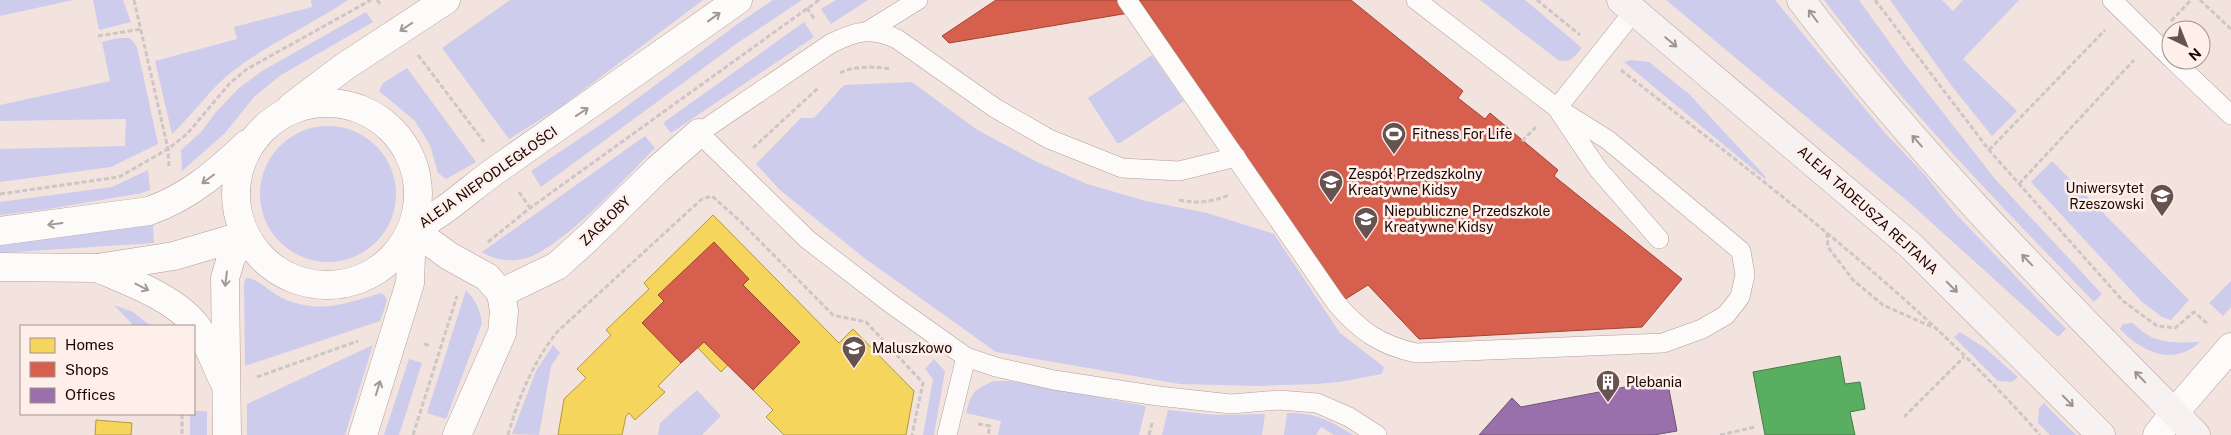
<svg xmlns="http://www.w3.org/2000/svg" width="2231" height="435" viewBox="0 0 2231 435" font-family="'Public Sans',sans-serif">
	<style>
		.green { fill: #cdccec }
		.homes { fill: #f6d55c; stroke: #b49741 }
		.shops { fill: #d6604d; stroke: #9e4536 }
		.offices { fill: #9970ab; stroke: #735078 }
		.public { fill: #5aae61; stroke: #477b44 }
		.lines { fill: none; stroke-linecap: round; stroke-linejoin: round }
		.service-casing { stroke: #b19e98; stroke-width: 20 }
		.minor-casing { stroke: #b19e98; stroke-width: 29 }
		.tertiary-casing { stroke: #b19e98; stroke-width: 29 }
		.secondary-casing { stroke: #b19e98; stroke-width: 29 }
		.path { stroke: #cdc6c5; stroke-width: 3; stroke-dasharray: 5 2.5; stroke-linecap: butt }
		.service { stroke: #fdfbfa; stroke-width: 19 }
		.minor { stroke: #fdfbfa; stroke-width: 28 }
		.tertiary { stroke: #fdfbfa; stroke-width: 28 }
		.secondary { stroke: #f7f2f1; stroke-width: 28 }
		.oneway { stroke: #9f9391 }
		.oneway2 { stroke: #a29997 }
		.labels { text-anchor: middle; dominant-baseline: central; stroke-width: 5; stroke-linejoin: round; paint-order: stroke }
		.poi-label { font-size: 14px; fill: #1a0502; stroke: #feefeb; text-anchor: start }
		.street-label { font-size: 14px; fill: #1a0502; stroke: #feefeb }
	</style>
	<rect width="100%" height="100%" fill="#f3e3de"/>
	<g class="green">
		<polygon points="0,0 73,0 0,16"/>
		<polygon points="93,0 123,0 131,22 99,30"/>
		<path d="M311,0H348C312,24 272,42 237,68C211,86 195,113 172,134L155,61L237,39L234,27L312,7Z"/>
		<polygon points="510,0 703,0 562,106 509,139 442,48"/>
		<polygon points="773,0 802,0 736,44 541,187 531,171 615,115 739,23"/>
		<polygon points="836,0 868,0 831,24 821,9"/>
		<path d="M1480,0H1525L1582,48C1575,56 1570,64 1558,60Z"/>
		<polygon points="1666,0 1775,0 1885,133 1925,175 1954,212 2066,329 2058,337 1912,205"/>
		<path d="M1824,0H1859L1905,64L1995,179L2102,294L2094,302C2000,205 1905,108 1824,0Z"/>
		<polygon points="1890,0 1942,0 1953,11 1963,0 2019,0 1963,59 2017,111 1992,136 1951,85"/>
		<polygon points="366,12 373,22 281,75 254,97 225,133 182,171 181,150 201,132 216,112 239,88 262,71"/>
		<polygon points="804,22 814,37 671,133 663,123"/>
		<polygon points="118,38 130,38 137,47 158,144 111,167 0,182 0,149 125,146 126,119 0,121 0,105 110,81 102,42"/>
		<polygon points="1152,55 1184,101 1120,143 1117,143 1088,98"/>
		<polygon points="1631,60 1649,62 1689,94 1766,177 1765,179 1624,62"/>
		<polygon points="407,68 476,162 446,179 438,173 430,145 415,121 379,91 383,83"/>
		<polygon points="912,82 976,129 1037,162 1087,184 1146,201 1207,213 1274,234 1340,333 1384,367 1382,374 1340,382 1316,384 1258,386 1180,384 996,352 863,257 780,190 756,164 801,118 814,118 844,85"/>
		<circle cx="328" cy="194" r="68"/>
		<path d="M645,136L655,148C626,177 560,251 523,259C509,262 494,260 482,252Z"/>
		<polygon points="2052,161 2189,300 2171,320 2162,317 2142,302 2031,182"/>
		<polygon points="148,170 150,190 142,193 48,209 0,215 0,202 112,187"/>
		<polygon points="153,225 154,243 0,253 0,244"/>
		<path d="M246,278C256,277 270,292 280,297C317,315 345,304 381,293L385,296L387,301L380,321L245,366L244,283Z"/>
		<polygon points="2231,281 2231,307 2223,316 2209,303"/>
		<path d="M466,290C475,300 480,309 482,323L446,419L427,413Z"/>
		<polygon points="114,305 133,312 151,326 134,326"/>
		<path d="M2133,323C2152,344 2173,343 2200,342C2173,367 2142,352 2120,329L2123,324Z"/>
		<polygon points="1960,332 1985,348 2018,377 2012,382 1998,381 1954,337"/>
		<polygon points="373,345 345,435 247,435 247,404"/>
		<polygon points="553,345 560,353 551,366 539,435 512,434 536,371"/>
		<polygon points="409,359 422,363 399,435 384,435"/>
		<polygon points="934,359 945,371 934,435 923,435 933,379 925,369"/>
		<path d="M994,381H1010L1146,406L1139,435H998L1001,421L966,413C972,391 974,390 994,381Z"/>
		<polygon points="697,390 721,416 702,435 658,435 660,423"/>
		<polygon points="2044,403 2076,435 2050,435 2038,423 2039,408"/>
		<polygon points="1168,410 1216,415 1265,414 1262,435 1162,435"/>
		<polygon points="194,411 207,411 207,435 190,435 190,414 194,414"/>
		<path d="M1287,413C1316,413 1329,420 1353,435H1334L1321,427L1316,435H1284Z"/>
	</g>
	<g class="homes">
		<polygon points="713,215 839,343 853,329 914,391 906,435 784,435 766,417 773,410 728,365 721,372 697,347 658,386 665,392 635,420 629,413 626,416 622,435 558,435 564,399 586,378 577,369 611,335 606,330 649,289 644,283"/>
		<polygon points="96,420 132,423 131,435 95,435"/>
	</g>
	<g class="shops">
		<polygon points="996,0 1121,0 1129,13 949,43 942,36"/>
		<polygon points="1139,0 1351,0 1463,91 1458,98 1485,119 1490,113 1558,170 1554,176 1682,279 1642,327 1419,339 1368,285 1344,300"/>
		<polygon points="714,242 749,279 743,285 800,342 753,390 704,342 681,363 642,323 664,301 658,295"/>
	</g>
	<polygon class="offices" points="1667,379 1677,431 1654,435 1479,435 1512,398 1521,407"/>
	<polygon class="public" points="1840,356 1845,384 1860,382 1863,398 1865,409 1850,412 1855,435 1765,435 1753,372"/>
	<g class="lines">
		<defs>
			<g id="service">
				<path d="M1127,0L1336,303C1360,331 1380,345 1416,353L1663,343L1702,329L1726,315L1740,297L1745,275L1741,251L1608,140L1557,108L1416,0"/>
				<polyline points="2112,0 2171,58"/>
				<polyline points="868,31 918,0"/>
				<polyline points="2173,60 2231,115"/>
				<polyline points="1557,108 1634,11"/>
				<polyline points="1560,113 1598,169 1659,239"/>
				<path d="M1236,157L1179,171L1122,168L1049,139L995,108L897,39C870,27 856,31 830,44L699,133L807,239L890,303L966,357L996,367L1054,380L1158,396L1231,404L1279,400L1317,403L1349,417L1377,435"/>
				<polyline points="947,435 966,357"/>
			</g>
			<g id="minor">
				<polyline points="412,229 449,256 487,277 501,293 504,311 502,333 457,435"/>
				<polyline points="501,293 557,266 588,238 658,169 699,133"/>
				<polyline points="2157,435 2174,413 2231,347"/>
			</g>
			<g id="tertiary">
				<circle cx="327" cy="194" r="91"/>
				<polyline points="291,107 344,67 446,0"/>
				<path d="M0,231L149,211C189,197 217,172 247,144"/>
				<polyline points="0,267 97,268 174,256 245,235"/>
				<path d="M97,268C128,281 177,299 197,327C208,343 215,363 223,380"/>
				<polyline points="227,435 225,278 231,258 245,235"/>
				<path d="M363,435L410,283L412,229C445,214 472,186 502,166C581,111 659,55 738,0"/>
			</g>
			<g id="secondary">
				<polyline points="1621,0 1910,245 2101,435"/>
				<path d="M1801,0C1919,156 2059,296 2196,435"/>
			</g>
		</defs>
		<use href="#service" class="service-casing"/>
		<use href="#minor" class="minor-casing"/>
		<use href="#tertiary" class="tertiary-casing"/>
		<use href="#secondary" class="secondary-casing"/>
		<g class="path">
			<polyline points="134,0 168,149 169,166"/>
			<polyline points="377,0 382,6"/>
			<polyline points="1537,0 1580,35"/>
			<polyline points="1875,0 1989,150 2123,301 2157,326 2175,328 2194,312 2209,325"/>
			<polyline points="2200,0 2231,29"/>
			<polyline points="807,8 815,20"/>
			<polyline points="2171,21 2191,0"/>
			<polyline points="98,36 142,29"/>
			<polyline points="418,55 484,142"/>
			<path d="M1621,70C1766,184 1918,296 2040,435"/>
			<path d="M840,73C852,66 876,66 890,69"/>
			<polyline points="1522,141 1536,127"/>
			<polyline points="753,148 818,88"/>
			<polyline points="1989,150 2105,30"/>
			<polyline points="2019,184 2134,60"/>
			<polyline points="519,192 530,208"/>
			<polyline points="0,194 119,177 168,149 187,134 230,83 247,69 371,0"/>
			<path d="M1179,200C1198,204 1211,202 1229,195"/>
			<polyline points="1827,233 1828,247 1853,280 1883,305 1932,327"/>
			<polyline points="488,242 530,208 819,0"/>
			<polyline points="424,344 431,346"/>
			<polyline points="257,377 358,341"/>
			<polyline points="182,414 182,435"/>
			<polyline points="1904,417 1964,357"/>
			<polyline points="978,424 990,426 988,435"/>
			<polyline points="413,435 457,296"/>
			<path d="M508,435C519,396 533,362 558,331L693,207L702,199L712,196L739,220L833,315L866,322L923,383L912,435"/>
			<polyline points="1149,435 1152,423"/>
			<polyline points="1720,435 1755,427"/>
		</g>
		<use href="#service" class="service"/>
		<use href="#minor" class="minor"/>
		<use href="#tertiary" class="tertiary"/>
		<use href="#secondary" class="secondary"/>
	</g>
	<defs><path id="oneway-shaft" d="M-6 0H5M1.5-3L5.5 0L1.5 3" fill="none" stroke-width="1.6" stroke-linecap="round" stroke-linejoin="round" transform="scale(1.25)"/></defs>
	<g class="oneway">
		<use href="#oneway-shaft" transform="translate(1813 16) rotate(-127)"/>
		<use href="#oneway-shaft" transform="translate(1671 42) rotate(40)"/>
		<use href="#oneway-shaft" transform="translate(1917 141) rotate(-132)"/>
		<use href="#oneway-shaft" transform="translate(2027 260) rotate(-134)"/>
		<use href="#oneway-shaft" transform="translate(1952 287) rotate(45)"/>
		<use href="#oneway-shaft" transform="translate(2140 377) rotate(-134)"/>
		<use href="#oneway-shaft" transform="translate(2068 401) rotate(46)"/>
	</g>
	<g class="oneway2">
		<use href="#oneway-shaft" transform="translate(714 17) rotate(-36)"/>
		<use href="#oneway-shaft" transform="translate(406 27) rotate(146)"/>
		<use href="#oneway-shaft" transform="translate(582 112) rotate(-34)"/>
		<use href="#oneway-shaft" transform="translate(208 179) rotate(143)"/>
		<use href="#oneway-shaft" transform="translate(55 224) rotate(172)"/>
		<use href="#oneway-shaft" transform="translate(226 279) rotate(97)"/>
		<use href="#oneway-shaft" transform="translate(142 287) rotate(27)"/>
		<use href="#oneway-shaft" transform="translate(378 388) rotate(-73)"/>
	</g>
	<defs>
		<symbol id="stadium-pin" viewBox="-11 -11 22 30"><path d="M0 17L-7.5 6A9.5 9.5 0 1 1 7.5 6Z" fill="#66534f" stroke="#feefeb"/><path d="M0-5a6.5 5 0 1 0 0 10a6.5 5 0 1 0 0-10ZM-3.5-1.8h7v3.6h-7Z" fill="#fff"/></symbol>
		<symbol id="school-pin" viewBox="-11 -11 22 30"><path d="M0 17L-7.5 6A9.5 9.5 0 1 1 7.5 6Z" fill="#66534f" stroke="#feefeb"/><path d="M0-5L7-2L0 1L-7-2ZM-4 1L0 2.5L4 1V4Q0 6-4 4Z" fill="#fff"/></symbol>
		<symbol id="university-pin" viewBox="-11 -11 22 30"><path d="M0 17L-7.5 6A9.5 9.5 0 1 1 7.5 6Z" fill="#66534f" stroke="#feefeb"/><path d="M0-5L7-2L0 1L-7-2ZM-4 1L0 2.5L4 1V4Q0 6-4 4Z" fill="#fff"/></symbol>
		<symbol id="building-pin" viewBox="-11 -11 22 30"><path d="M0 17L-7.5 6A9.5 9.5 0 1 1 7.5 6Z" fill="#66534f" stroke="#feefeb"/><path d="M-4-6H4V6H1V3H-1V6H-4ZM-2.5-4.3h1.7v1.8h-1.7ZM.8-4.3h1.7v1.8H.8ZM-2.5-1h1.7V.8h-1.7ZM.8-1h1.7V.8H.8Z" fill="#fff"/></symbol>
	</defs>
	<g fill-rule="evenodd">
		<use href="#stadium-pin" x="1380" y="120" width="28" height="38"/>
		<use href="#school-pin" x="1317" y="168" width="28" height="38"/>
		<use href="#university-pin" x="2148" y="182" width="28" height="38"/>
		<use href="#school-pin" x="1352" y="205" width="28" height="38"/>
		<use href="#school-pin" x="840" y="334" width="28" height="38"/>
		<use href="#building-pin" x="1594" y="368" width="28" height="38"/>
	</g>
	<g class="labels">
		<g class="poi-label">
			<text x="1412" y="134">Fitness For Life</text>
			<text x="1348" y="174">Zespół Przedszkolny<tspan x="1348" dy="16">Kreatywne Kidsy</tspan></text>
			<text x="2144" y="188" text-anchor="end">Uniwersytet<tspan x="2144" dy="16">Rzeszowski</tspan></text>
			<text x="1384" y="211">Niepubliczne Przedszkole<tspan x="1384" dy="16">Kreatywne Kidsy</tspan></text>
			<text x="872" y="348">Maluszkowo</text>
			<text x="1626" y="382">Plebania</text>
		</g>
		<g class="street-label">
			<text transform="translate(488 177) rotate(-35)">ALEJA NIEPODLEGŁOŚCI</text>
			<text transform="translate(1868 210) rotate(42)">ALEJA TADEUSZA REJTANA</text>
			<text transform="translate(605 221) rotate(-44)">ZAGŁOBY</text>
		</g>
	</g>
	<rect x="20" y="325" width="175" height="90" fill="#feefeb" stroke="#a3918e"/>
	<rect x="30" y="338" width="25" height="15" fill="#f6d55c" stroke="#a3918e"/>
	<text x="65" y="350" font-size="15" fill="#1a0502">Homes</text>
	<rect x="30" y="362" width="25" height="15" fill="#d6604d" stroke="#a3918e"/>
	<text x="65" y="375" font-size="15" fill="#1a0502">Shops</text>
	<rect x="30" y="388" width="25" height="15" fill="#9970ab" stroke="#a3918e"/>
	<text x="65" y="400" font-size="15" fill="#1a0502">Offices</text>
	<g transform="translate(2186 45) rotate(137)"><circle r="24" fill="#feefeb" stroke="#a3918e"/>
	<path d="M0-4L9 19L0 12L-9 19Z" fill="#66534f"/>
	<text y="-8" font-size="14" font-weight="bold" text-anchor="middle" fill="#1a0502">N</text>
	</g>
</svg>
